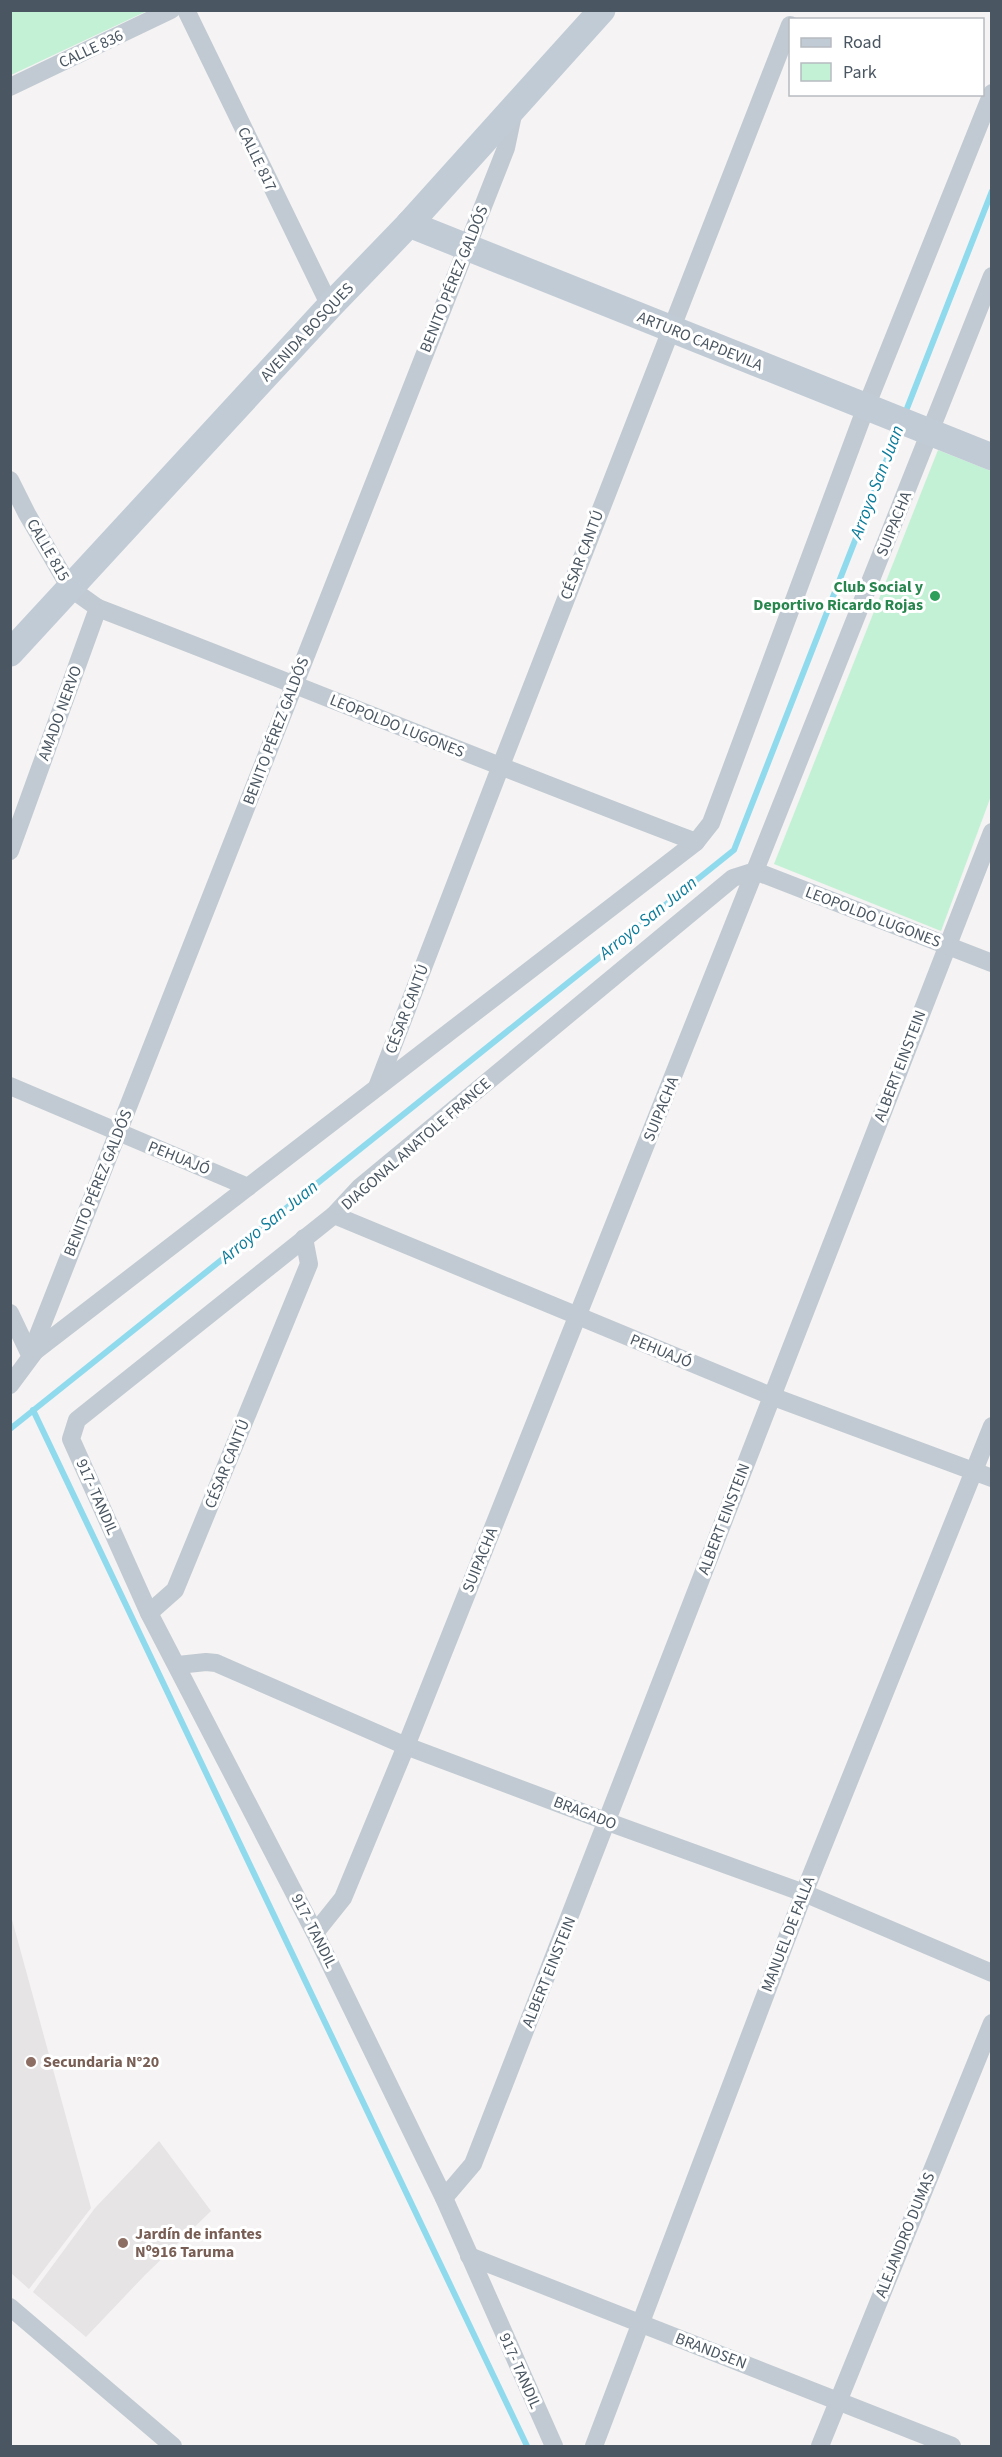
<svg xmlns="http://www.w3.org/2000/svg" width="1002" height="2457" viewBox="0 0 1002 2457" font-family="'Source Sans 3',sans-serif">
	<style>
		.education { fill: #e6e4e5 }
		.green { fill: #c3f1d5 }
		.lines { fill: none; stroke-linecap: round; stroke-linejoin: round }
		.stream { stroke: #90daee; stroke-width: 6 }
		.street { stroke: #c1cad2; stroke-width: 18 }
		.secondary { stroke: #c1cbd6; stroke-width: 27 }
		.leisure-dot { fill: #2e9e5b; stroke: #fff; stroke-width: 2 }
		.education-dot { fill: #8d6e63; stroke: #fff; stroke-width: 2 }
		.labels { text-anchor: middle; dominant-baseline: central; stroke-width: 6; stroke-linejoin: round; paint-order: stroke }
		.street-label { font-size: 16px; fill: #4a5661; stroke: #fff }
		.leisure-label { font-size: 16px; font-weight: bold; fill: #27864d; stroke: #fff; text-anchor: end }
		.education-label { font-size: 16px; font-weight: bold; fill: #785e54; stroke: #fff; text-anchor: start }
		.water-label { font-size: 18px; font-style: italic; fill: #0c7c9b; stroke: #fff }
	</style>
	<rect width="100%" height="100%" fill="#f5f3f3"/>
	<g class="education">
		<polygon points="11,1916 91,2208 29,2289 11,2273"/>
		<polygon points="159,2141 211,2211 145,2275 86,2337 33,2292 95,2208"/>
	</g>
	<g class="green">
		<polygon points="11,10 147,10 147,11 11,75"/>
		<polygon points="938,450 991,471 991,796 941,931 774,864"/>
	</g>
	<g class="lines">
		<g class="stream">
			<polyline points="904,416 992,191"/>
			<polyline points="33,1410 527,2446"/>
			<polyline points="10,1429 734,850 899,428"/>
		</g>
		<g class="street">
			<polyline points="186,10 330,306"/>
			<polyline points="10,87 171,10"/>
			<polyline points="10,480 27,514 70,588 98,608 10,851"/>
			<path d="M98,608C298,685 496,766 696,842"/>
			<polyline points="10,1086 248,1187"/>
			<polyline points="377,1087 500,768 790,25"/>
			<polyline points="334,1215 771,1396 992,1478"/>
			<polyline points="10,1313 30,1355"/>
			<polyline points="31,1353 506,148 514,110"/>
			<polyline points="30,1355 696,842 711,823 866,407 992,93"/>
			<polyline points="10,1385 36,1350"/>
			<polyline points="149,1613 175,1590 309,1264 304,1238"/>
			<polyline points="178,1665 206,1662 216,1663 406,1746 608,1822 804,1893 992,1973"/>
			<polyline points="315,1933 343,1898 406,1746 992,276"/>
			<polyline points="444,2198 473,2164 992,832"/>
			<polyline points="469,2256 952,2446"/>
			<polyline points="10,2307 173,2446"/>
			<polyline points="554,2446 444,2198 315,1933 149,1613 71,1439 77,1420 334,1215 359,1188 733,878 755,871 992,963"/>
			<polyline points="594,2446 804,1893 992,1426"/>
			<polyline points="820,2446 992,2023"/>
		</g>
		<g class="secondary">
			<polyline points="409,224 992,457"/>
			<polyline points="10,653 330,306 409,224 602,10"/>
		</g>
	</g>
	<circle class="leisure-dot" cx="935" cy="596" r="6"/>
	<g class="education-dot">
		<circle cx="31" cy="2062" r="6"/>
		<circle cx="123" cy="2243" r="6"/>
	</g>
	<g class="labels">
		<g class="street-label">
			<text transform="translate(91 49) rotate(-25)">CALLE 836</text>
			<text transform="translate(257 159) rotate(64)">CALLE 817</text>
			<text transform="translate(454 279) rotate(-68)">BENITO PÉREZ GALDÓS</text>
			<text transform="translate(307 332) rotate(-47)">AVENIDA BOSQUES</text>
			<text transform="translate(700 341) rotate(22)">ARTURO CAPDEVILA</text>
			<text transform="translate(894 524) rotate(-68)">SUIPACHA</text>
			<text transform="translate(48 550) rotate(60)">CALLE 815</text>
			<text transform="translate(582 555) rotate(-69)">CÉSAR CANTÚ</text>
			<text transform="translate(60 713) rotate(-70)">AMADO NERVO</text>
			<text transform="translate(397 726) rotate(22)">LEOPOLDO LUGONES</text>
			<text transform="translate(276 731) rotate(-69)">BENITO PÉREZ GALDÓS</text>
			<text transform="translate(873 917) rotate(21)">LEOPOLDO LUGONES</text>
			<text transform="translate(407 1009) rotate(-69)">CÉSAR CANTÚ</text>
			<text transform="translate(900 1066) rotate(-69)">ALBERT EINSTEIN</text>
			<text transform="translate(661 1109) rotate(-68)">SUIPACHA</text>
			<text transform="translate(416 1144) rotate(-41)">DIAGONAL ANATOLE FRANCE</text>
			<text transform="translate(179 1158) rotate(22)">PEHUAJÓ</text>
			<text transform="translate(98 1183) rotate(-68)">BENITO PÉREZ GALDÓS</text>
			<text transform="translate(661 1351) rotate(22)">PEHUAJÓ</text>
			<text transform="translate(227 1464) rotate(-68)">CÉSAR CANTÚ</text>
			<text transform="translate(97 1497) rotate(66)">917- TANDIL</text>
			<text transform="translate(724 1519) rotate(-69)">ALBERT EINSTEIN</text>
			<text transform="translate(480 1560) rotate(-68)">SUIPACHA</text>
			<text transform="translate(585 1813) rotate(21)">BRAGADO</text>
			<text transform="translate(314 1931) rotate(63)">917- TANDIL</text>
			<text transform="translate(788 1934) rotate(-69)">MANUEL DE FALLA</text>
			<text transform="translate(549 1972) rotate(-68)">ALBERT EINSTEIN</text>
			<text transform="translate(905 2235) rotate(-68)">ALEJANDRO DUMAS</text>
			<text transform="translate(711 2351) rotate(21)">BRANDSEN</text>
			<text transform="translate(520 2371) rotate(66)">917- TANDIL</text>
		</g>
		<g class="leisure-label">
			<text x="923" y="587">Club Social y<tspan x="923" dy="18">Deportivo Ricardo Rojas</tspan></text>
		</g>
		<g class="education-label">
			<text x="43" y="2062">Secundaria N°20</text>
			<text x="135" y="2234">Jardín de infantes<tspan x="135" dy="18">Nº916 Taruma</tspan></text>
		</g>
		<g class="water-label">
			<text transform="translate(877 482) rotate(-69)">Arroyo San Juan</text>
			<text transform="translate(648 918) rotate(-39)">Arroyo San Juan</text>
			<text transform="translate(269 1222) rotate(-39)">Arroyo San Juan</text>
		</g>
	</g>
	<rect width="1002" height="2457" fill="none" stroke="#4a5661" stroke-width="24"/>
	<rect x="789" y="18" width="195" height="78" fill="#ffffff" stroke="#b7bbc0" stroke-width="1.5"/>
	<rect x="801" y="38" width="30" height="9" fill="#c1cbd6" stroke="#b7bbc0" stroke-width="1.5"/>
	<text x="843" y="48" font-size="18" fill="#4a5661">Road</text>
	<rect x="801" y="63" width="30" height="18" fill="#c3f1d5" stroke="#b7bbc0" stroke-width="1.5"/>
	<text x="843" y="78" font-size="18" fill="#4a5661">Park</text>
</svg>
